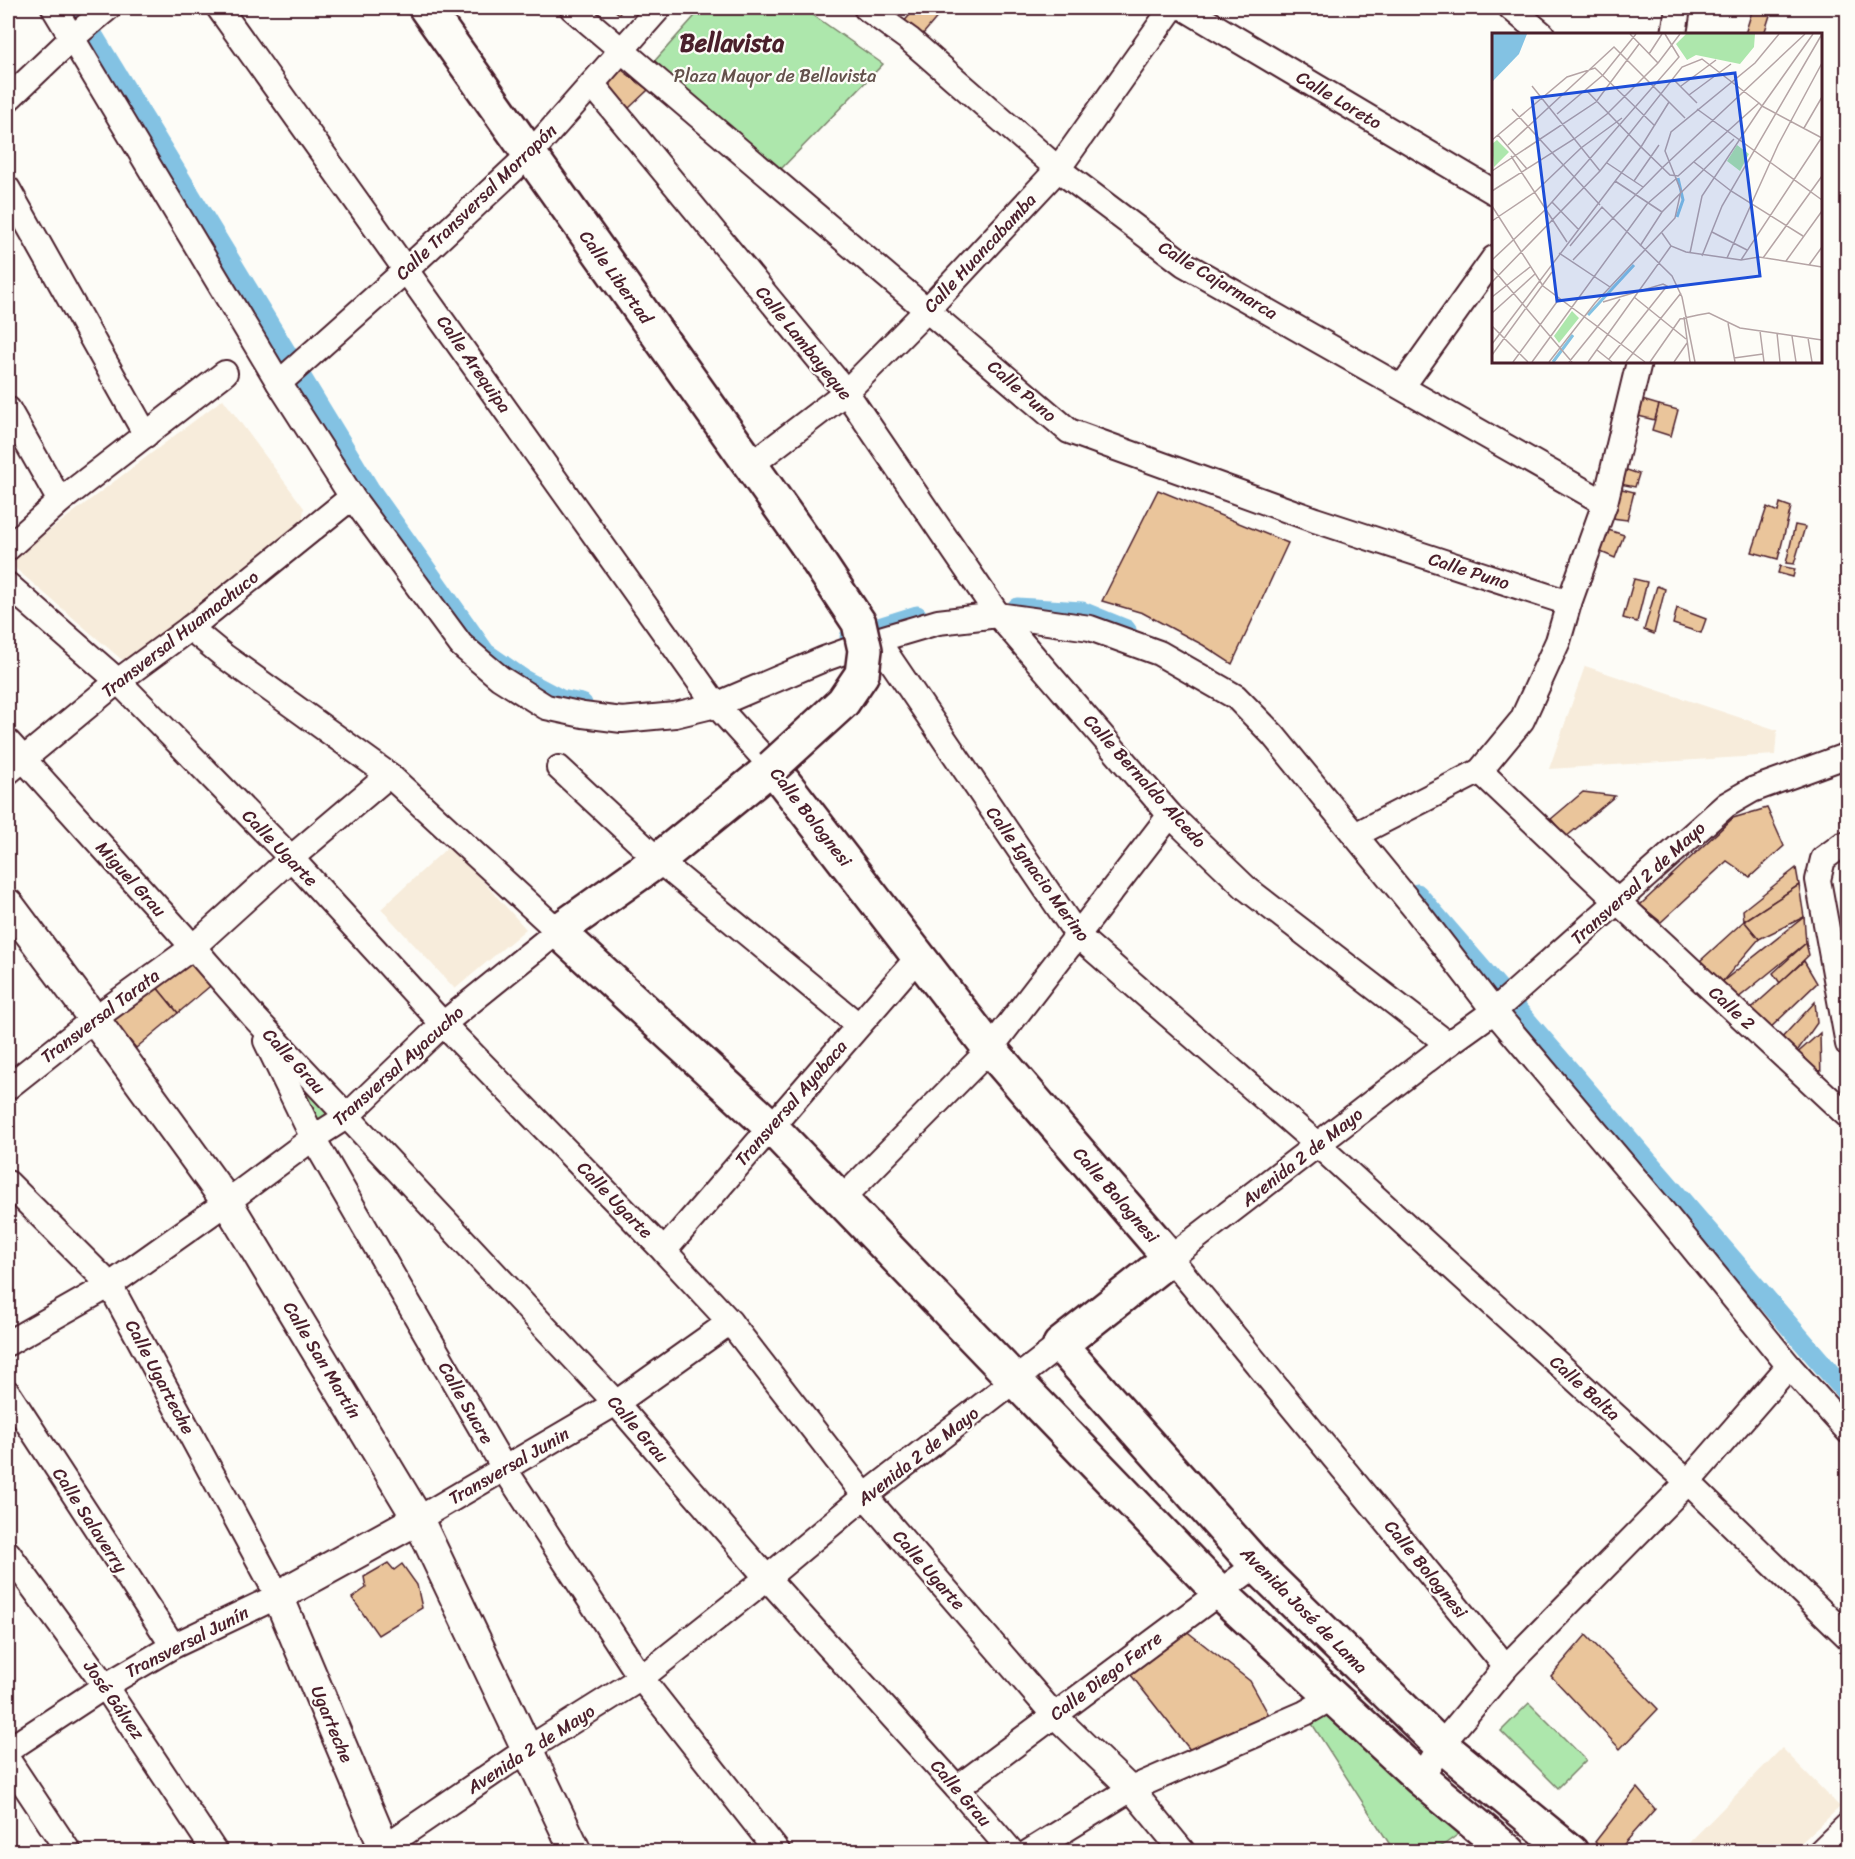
<svg xmlns="http://www.w3.org/2000/svg" width="1855" height="1859" viewBox="0 0 1855 1859" font-family="Sriracha,sans-serif">
	<style>
		.built { fill: #f7ecdb }
		.green { fill: #ade7ac; stroke: #7c836c; stroke-width: 1.5 }
		.lines { fill: none; stroke-linecap: round; stroke-linejoin: round }
		.canal { stroke: #83c2e3; stroke-width: 21 }
		.building { fill: #eac59b; stroke: #4a1f2b; stroke-width: 1.5 }
		.minor-casing { stroke: #4a1f2b; stroke-width: 28 }
		.tertiary-casing { stroke: #4a1f2b; stroke-width: 34 }
		.secondary-casing { stroke: #4a1f2b; stroke-width: 38 }
		.minor { stroke: #fdfcf7; stroke-width: 24 }
		.tertiary { stroke: #fdfcf7; stroke-width: 30 }
		.secondary { stroke: #fdfcf7; stroke-width: 33 }
		.secondary-bridge-casing { stroke: #4a1f2b; stroke-width: 38; stroke-linecap: butt }
		.secondary-bridge { stroke: #fdfcf7; stroke-width: 33 }
		.labels { text-anchor: middle; dominant-baseline: central; stroke-width: 4.5; stroke-linejoin: round; paint-order: stroke }
		.park-label { font-size: 18px; fill: #63514b; stroke: #fdfcf7 }
		.street-label { font-size: 18px; fill: #4a1f2b; stroke: #fdfcf7 }
		.district-label { font-size: 24px; font-weight: bold; fill: #4a1f2b; stroke: #fdfcf7 }
		.inset-river { fill: none; stroke: #83c2e3; stroke-width: 3 }
		.inset-road { fill: none; stroke: #b5a4a5; stroke-width: 1.5 }
		.view { fill: #1d4ed8; fill-opacity: 0.15; stroke: #1d4ed8; stroke-width: 3 }
		.inset-edge { fill: none; stroke: #4a1f2b; stroke-width: 3 }
	</style>
	<rect width="100%" height="100%" fill="#fdfcf7"/>
	<filter id="ink" filterUnits="userSpaceOnUse"><feTurbulence type="fractalNoise" baseFrequency=".0167" numOctaves="2"/><feDisplacementMap in="SourceGraphic" scale="12" xChannelSelector="R" yChannelSelector="G"/><feConvolveMatrix kernelMatrix="1 2 1 2 8 2 1 2 1" color-interpolation-filters="sRGB"/></filter>
	<g filter="url(#ink)">
		<g class="built">
			<polygon points="223,399 304,508 302,526 132,660 121,659 8,562"/>
			<polygon points="1585,666 1777,730 1775,755 1549,769"/>
			<polygon points="450,845 526,929 455,989 381,909"/>
			<polygon points="1782,1748 1840,1807 1792,1851 1681,1851"/>
		</g>
		<g class="green">
			<polygon points="702,8 803,8 883,64 781,169 652,64"/>
			<polygon points="279,1056 331,1111 326,1121 317,1124"/>
			<polygon points="1333,1697 1463,1831 1435,1851 1394,1851 1305,1713"/>
			<polygon points="1529,1703 1586,1760 1558,1788 1501,1731"/>
		</g>
		<g class="lines">
			<g class="canal">
				<polyline points="76,8 369,489 485,653 525,681 561,700 582,704"/>
				<polyline points="1017,608 1082,612 1126,630"/>
				<polyline points="850,637 917,616"/>
				<polyline points="1417,894 1848,1394"/>
			</g>
		</g>
		<g class="building">
			<polygon points="612,8 624,8 619,14"/>
			<polygon points="916,8 945,8 918,40 901,25"/>
			<polygon points="1753,8 1771,12 1764,34 1745,34"/>
			<polygon points="618,67 648,90 628,109 606,80"/>
			<polygon points="1642,400 1659,405 1655,420 1638,416"/>
			<polygon points="1659,405 1678,410 1671,436 1652,430"/>
			<polygon points="1624,469 1639,474 1635,487 1620,484"/>
			<polygon points="1618,488 1634,492 1627,520 1612,518"/>
			<polygon points="1158,490 1288,543 1232,664 1203,645 1143,613 1102,601"/>
			<polygon points="1780,503 1791,507 1778,559 1752,552 1767,507 1778,512"/>
			<polygon points="1795,525 1805,527 1794,564 1786,563"/>
			<polygon points="1602,528 1624,535 1615,558 1596,550"/>
			<polygon points="1780,566 1795,569 1793,577 1778,573"/>
			<polygon points="1634,579 1647,582 1637,622 1623,618"/>
			<polygon points="1657,586 1665,589 1654,634 1644,630"/>
			<polygon points="1677,608 1706,619 1701,633 1673,624"/>
			<polygon points="1583,792 1615,796 1566,837 1551,819"/>
			<polygon points="1767,808 1784,846 1750,877 1727,861 1661,922 1640,905 1733,818"/>
			<polygon points="1796,868 1799,885 1744,921 1743,910"/>
			<polygon points="1799,885 1804,917 1759,939 1744,921"/>
			<polygon points="1804,917 1806,943 1732,1003 1722,982"/>
			<polygon points="1744,921 1759,939 1722,982 1700,961"/>
			<polygon points="1806,943 1809,955 1780,983 1773,973"/>
			<polygon points="192,954 215,982 178,1013 155,985"/>
			<polygon points="1804,961 1817,983 1765,1033 1744,1015"/>
			<polygon points="155,985 178,1013 136,1048 113,1020"/>
			<polygon points="1815,1002 1817,1023 1793,1057 1777,1043"/>
			<polygon points="1820,1033 1821,1082 1793,1057"/>
			<polygon points="388,1563 394,1570 402,1564 417,1585 422,1608 378,1635 352,1598 366,1588 364,1577"/>
			<polygon points="1180,1626 1250,1681 1270,1717 1191,1751 1131,1675 1138,1657"/>
			<polygon points="1586,1635 1658,1709 1620,1749 1551,1676"/>
			<polygon points="1637,1788 1655,1809 1617,1852 1604,1852 1595,1842"/>
		</g>
		<g class="lines">
			<defs>
				<g id="minor">
					<polyline points="54,8 279,383 352,497 461,645 500,678 546,707 583,715 622,720 675,715 716,705 824,659 877,640 938,622 998,615 1090,628 1159,653 1236,697 1273,735 1416,910 1494,1011 1661,1209 1789,1366 1848,1431"/>
					<polyline points="219,8 716,705 772,767"/>
					<polyline points="572,8 1069,431 1315,520 1569,603"/>
					<polyline points="866,8 910,40 1058,169 1184,264 1605,503"/>
					<polyline points="1184,8 1494,192"/>
					<polyline points="1511,8 1542,34"/>
					<polyline points="1674,34 1678,8"/>
					<polyline points="592,84 846,392 998,615 1170,815 1246,888 1448,1044"/>
					<polyline points="8,99 72,38 108,8"/>
					<polyline points="8,189 146,435"/>
					<polyline points="279,383 407,269 529,155 659,8"/>
					<polyline points="1402,387 1494,258"/>
					<polyline points="8,409 60,501"/>
					<polyline points="751,465 846,392 927,310 1058,169 1172,8"/>
					<polyline points="8,548 60,501 225,373"/>
					<polyline points="8,585 118,681 291,858 443,1024 664,1251 730,1322 865,1496 1054,1715 1131,1789 1183,1852"/>
					<polyline points="877,640 1078,936 1318,1145 1688,1482 1848,1637"/>
					<polyline points="8,742 193,947 254,1017 616,1403 767,1578 957,1788 1012,1852"/>
					<polyline points="559,768 658,860 858,1025"/>
					<polyline points="1480,771 1617,901 1848,1116"/>
					<polyline points="8,772 118,681 190,628 352,497"/>
					<polyline points="1355,835 1480,771 1522,720 1558,641 1569,603 1605,503 1639,362"/>
					<polyline points="1848,845 1842,845 1823,859 1818,880 1848,1044"/>
					<polyline points="266,1041 313,1138 504,1468 641,1678 778,1852"/>
					<polyline points="8,1087 94,1019 193,947 291,858 389,775"/>
					<polyline points="8,1183 110,1285 278,1596 173,1646 105,1686 8,1750"/>
					<polyline points="842,1199 990,1049 1170,815"/>
					<polyline points="664,1251 919,956"/>
					<polyline points="8,1343 110,1285 227,1202 313,1138 346,1117 443,1024 558,931 389,775 224,656 190,628"/>
					<polyline points="8,1393 173,1646"/>
					<polyline points="418,1519 616,1403 730,1322"/>
					<polyline points="8,1553 105,1686 215,1852"/>
					<polyline points="1506,1667 1170,1258 1448,1044 1494,1011 1726,805 1752,790 1848,755"/>
					<polyline points="8,1760 69,1852"/>
					<polyline points="1421,1779 1441,1745 1506,1667 1688,1482 1789,1366"/>
					<polyline points="957,1788 1256,1565"/>
					<polyline points="377,1852 528,1749 641,1678 767,1578 865,1496 1060,1345"/>
					<polyline points="1029,1852 1131,1789 1305,1713 1333,1697"/>
					<polyline points="1820,1852 1848,1825"/>
				</g>
				<g id="tertiary">
					<polyline points="8,904 94,1019 227,1202 418,1519 576,1852"/>
					<polyline points="386,1852 278,1596 418,1519"/>
				</g>
				<g id="secondary">
					<polyline points="426,8 808,546"/>
					<polyline points="1509,1852 1421,1779 1219,1592 770,1126 558,931 658,860 772,767 990,1049 1170,1258 1060,1345 1256,1565 1435,1740 1571,1852"/>
				</g>
			</defs>
			<use href="#minor" class="minor-casing"/>
			<use href="#tertiary" class="tertiary-casing"/>
			<use href="#secondary" class="secondary-casing"/>
			<use href="#minor" class="minor"/>
			<use href="#tertiary" class="tertiary"/>
			<use href="#secondary" class="secondary"/>
			<defs>
				<polyline id="secondary-bridge" points="772,767 843,702 862,674 865,650 859,623 808,546"/>
			</defs>
			<use href="#secondary-bridge" class="secondary-bridge-casing"/>
			<use href="#secondary-bridge" class="secondary-bridge"/>
		</g>
	</g>
	<g class="labels">
		<g class="park-label">
			<text x="775" y="76">Plaza Mayor de Bellavista</text>
		</g>
		<g class="street-label">
			<text transform="translate(1339 100) rotate(31)">Calle Loreto</text>
			<text transform="translate(476 202) rotate(-44)">Calle Transversal Morropón</text>
			<text transform="translate(980 253) rotate(-47)">Calle Huancabamba</text>
			<text transform="translate(616 277) rotate(54)">Calle Libertad</text>
			<text transform="translate(1218 280) rotate(31)">Calle Cajarmarca</text>
			<text transform="translate(804 343) rotate(51)">Calle Lambayeque</text>
			<text transform="translate(474 364) rotate(55)">Calle Arequipa</text>
			<text transform="translate(1022 391) rotate(41)">Calle Puno</text>
			<text transform="translate(1469 571) rotate(18)">Calle Puno</text>
			<text transform="translate(180 634) rotate(-38)">Transversal Huamachuco</text>
			<text transform="translate(1145 781) rotate(48)">Calle Bernaldo Alcedo</text>
			<text transform="translate(811 817) rotate(52)">Calle Bolognesi</text>
			<text transform="translate(280 848) rotate(46)">Calle Ugarte</text>
			<text transform="translate(1038 874) rotate(54)">Calle Ignacio Merino</text>
			<text transform="translate(131 879) rotate(48)">Miguel Grau</text>
			<text transform="translate(1638 883) rotate(-42)">Transversal 2 de Mayo</text>
			<text transform="translate(1732 1008) rotate(43)">Calle 2</text>
			<text transform="translate(100 1016) rotate(-37)">Transversal Tarata</text>
			<text transform="translate(294 1061) rotate(47)">Calle Grau</text>
			<text transform="translate(398 1066) rotate(-42)">Transversal Ayacucho</text>
			<text transform="translate(791 1103) rotate(-49)">Transversal Ayabaca</text>
			<text transform="translate(1302 1157) rotate(-38)">Avenida 2 de Mayo</text>
			<text transform="translate(1116 1195) rotate(49)">Calle Bolognesi</text>
			<text transform="translate(615 1200) rotate(46)">Calle Ugarte</text>
			<text transform="translate(322 1360) rotate(59)">Calle San Martín</text>
			<text transform="translate(160 1377) rotate(62)">Calle Ugarteche</text>
			<text transform="translate(1585 1388) rotate(42)">Calle Balta</text>
			<text transform="translate(466 1403) rotate(60)">Calle Sucre</text>
			<text transform="translate(638 1429) rotate(49)">Calle Grau</text>
			<text transform="translate(918 1456) rotate(-38)">Avenida 2 de Mayo</text>
			<text transform="translate(509 1466) rotate(-30)">Transversal Junin</text>
			<text transform="translate(90 1520) rotate(57)">Calle Salaverry</text>
			<text transform="translate(1426 1569) rotate(51)">Calle Bolognesi</text>
			<text transform="translate(929 1570) rotate(49)">Calle Ugarte</text>
			<text transform="translate(1304 1610) rotate(45)">Avenida José de Lama</text>
			<text transform="translate(187 1642) rotate(-27)">Transversal Junín</text>
			<text transform="translate(1106 1676) rotate(-37)">Calle Diego Ferre</text>
			<text transform="translate(114 1700) rotate(55)">José Gálvez</text>
			<text transform="translate(332 1724) rotate(67)">Ugarteche</text>
			<text transform="translate(531 1749) rotate(-33)">Avenida 2 de Mayo</text>
			<text transform="translate(961 1793) rotate(49)">Calle Grau</text>
		</g>
		<g class="district-label">
			<text x="732" y="43">Bellavista</text>
		</g>
	</g>
	<g transform="translate(1492 33)">
		<rect width="330" height="330" fill="#fdfcf7"/>
		<path d="M194,1H263L262,14L248,31L204,22L195,27L184,11ZM5,107L17,119L2,134L0,111ZM245,112L257,121L248,138L235,128ZM80,278L87,285L67,310L62,303Z" fill="#ade7ac"/>
		<path d="M0,1H35L27,21L0,49Z" fill="#83c2e3"/>
		<path class="inset-river" d="M185,184L191,167L186,145M96,282L142,232M61,329L81,302"/>
		<path class="inset-road" d="M138,1L166,30M157,21L170,1M181,46L205,70M40,53L108,138M189,53L224,27M94,57L149,114L177,69M197,62L239,31M20,76L108,172M205,76L330,167M65,81L111,42L144,1M312,95L330,64M6,102L35,136M0,107L75,44L103,35L163,93M16,112L122,14L193,85M19,123L75,209M202,129L239,158L311,203M115,130L151,154M170,135L313,1M0,138L104,69L147,11M123,148L170,179M142,148L167,112M0,158L82,106L115,81L166,30L188,1M60,169L87,197M0,173L51,253L153,329M0,188L43,159L89,115L130,85M220,199L255,217M170,200L179,213L194,219L249,227L267,224L330,234M78,213L110,174L121,185L170,135M148,213L170,179L242,106M67,220L118,254M198,220L210,163L270,73L330,105M210,223L230,173L330,1M235,225L286,112L330,30M271,225L330,143M0,227L53,177L187,24L173,1M81,227L121,185L180,243L190,264L203,329M249,227L330,104M294,228L330,178M317,232L330,214M0,235L80,329M0,249L108,138L190,34L210,26L267,70M0,264L38,234M142,264L194,306M111,269L171,251L175,253L117,326M0,280L43,241M192,284L198,329M236,290L243,329M0,293L36,329M268,298L272,329M285,300L288,329M300,303L304,329M316,305L320,329M0,311L149,114L178,142L186,143L267,70L270,73L321,1M105,317L120,329M0,322L60,239M242,325L271,321M21,329L67,266M40,329L155,171L185,145M57,329L103,270L183,185L189,158L173,118L179,99L263,30L287,1M77,329L128,266M96,329L179,213M134,329L189,260M158,329L188,286L206,282L217,280L248,295L330,307M182,329L195,310"/>
		<path class="view" d="M243,40L268,243L65,268L40,65Z"/>
		<rect width="330" height="330" class="inset-edge"/>
	</g>
	<rect width="1855" height="1859" fill="none" stroke="#fdfcf7" stroke-width="30"/>
	<rect x="15" y="15" width="1825" height="1829" fill="none" stroke="#4a1f2b" stroke-width="2" filter="url(#ink)"/>
</svg>
